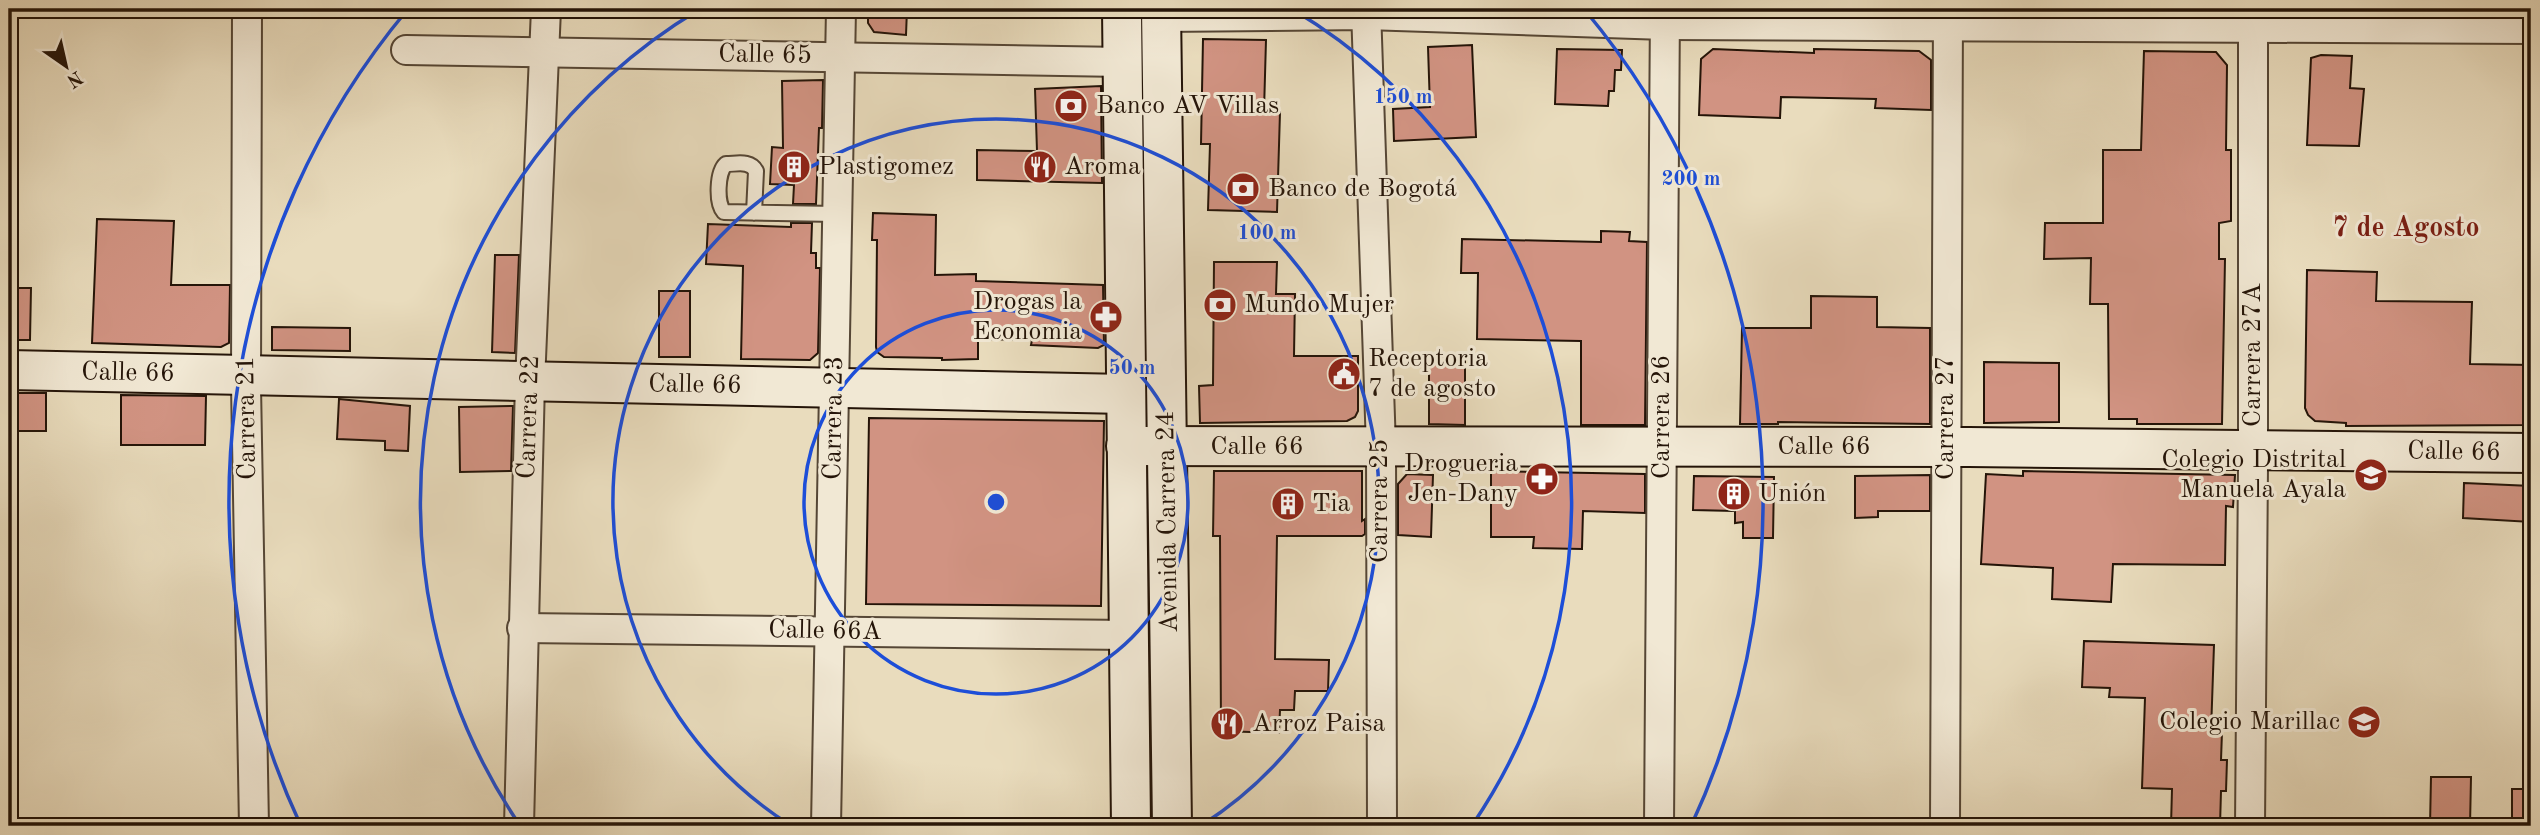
<svg xmlns="http://www.w3.org/2000/svg" width="2540" height="835" viewBox="0 0 2540 835" font-family="'Old Standard TT',serif">
	<style>
		.building { fill: #d19382; stroke: #241408; stroke-width: 2 }
		.lines { fill: none; stroke-linecap: round; stroke-linejoin: round }
		.lane-casing { stroke: #554635; stroke-width: 18 }
		.street-casing { stroke: #554635; stroke-width: 32 }
		.secondary-casing { stroke: #241408; stroke-width: 42 }
		.lane { stroke: #f1e8d4; stroke-width: 14 }
		.street { stroke: #f1e8d4; stroke-width: 28 }
		.secondary { stroke: #f1e8d4; stroke-width: 38 }
		.ring { fill: none; stroke: #1d4ed8; stroke-width: 3.5 }
		.labels { text-anchor: middle; dominant-baseline: central; stroke-width: 6; stroke-linejoin: round; paint-order: stroke }
		.street-label { font-size: 26px; fill: #241408; stroke: #f1e8d4 }
		.poi-label { font-size: 26px; fill: #241408; stroke: #f1e8d4; text-anchor: start }
		.neighbourhood-label { font-size: 28px; font-weight: bold; fill: #7a1f14; stroke: #f1e8d4 }
		.centre { fill: #1d4ed8; stroke: #f1e8d4; stroke-width: 3.5 }
		.ring-label { font-size: 21px; text-anchor: middle; font-weight: bold; fill: #1d4ed8; stroke: #f1e8d4; stroke-width: 6; stroke-linejoin: round; paint-order: stroke }
	</style>
	<rect width="100%" height="100%" fill="#e9dcbd"/>
	<filter id="stains"><feTurbulence type="fractalNoise" baseFrequency=".00286" numOctaves="4"/><feColorMatrix values="0 0 0 0 .2 0 0 0 0 .09 0 0 0 0 .02 0 0 0 .5 -.17"/></filter>
	<radialGradient id="worn" r=".72"><stop offset=".6" stop-color="#630" stop-opacity="0"/><stop offset="1" stop-color="#630" stop-opacity=".3"/></radialGradient>
	<g class="building">
		<polygon points="868,9 907,9 906,35 874,32 868,23"/>
		<polygon points="1203,39 1266,40 1264,111 1280,112 1277,212 1208,210 1210,144 1201,144"/>
		<polygon points="1472,45 1476,137 1394,141 1393,109 1430,107 1428,47"/>
		<polygon points="1557,49 1622,50 1621,70 1615,70 1614,91 1609,91 1608,106 1555,104"/>
		<polygon points="1713,49 1814,53 1814,49 1919,51 1931,60 1931,110 1875,108 1876,99 1781,97 1780,118 1699,115 1701,59"/>
		<polygon points="2144,51 2216,52 2227,65 2226,150 2231,150 2231,221 2219,223 2219,259 2225,259 2222,424 2137,424 2137,419 2109,419 2108,304 2090,304 2091,258 2044,259 2045,223 2103,223 2103,150 2141,150"/>
		<polygon points="2321,55 2352,56 2350,88 2364,89 2359,146 2307,145 2311,58"/>
		<polygon points="823,80 822,128 819,128 816,204 793,204 794,185 770,184 772,147 783,148 782,81"/>
		<polygon points="1101,86 1102,183 977,180 977,150 1037,151 1035,89"/>
		<polygon points="873,213 936,215 935,275 976,274 976,281 1103,285 1104,345 1098,348 1031,345 1032,340 978,339 978,359 942,360 942,358 884,357 877,352 876,347 877,240 872,240"/>
		<polygon points="97,219 174,221 171,285 230,285 229,343 221,347 92,343"/>
		<polygon points="791,223 812,223 811,253 816,253 816,268 820,268 818,353 810,360 741,359 743,266 706,264 708,224 791,227"/>
		<polygon points="1601,231 1630,232 1629,241 1647,242 1645,425 1581,425 1581,341 1477,339 1478,273 1461,273 1462,239 1601,242"/>
		<polygon points="495,255 519,255 515,353 492,352"/>
		<polygon points="1214,262 1277,262 1276,294 1295,294 1294,356 1358,356 1358,411 1355,417 1347,421 1200,423 1199,386 1213,385"/>
		<polygon points="2307,270 2377,272 2376,301 2472,302 2470,364 2531,365 2531,425 2346,426 2346,423 2315,421 2308,415 2305,408"/>
		<polygon points="9,288 31,288 30,340 9,340"/>
		<rect x="659" y="291" width="31" height="66"/>
		<polygon points="1811,296 1877,297 1877,327 1930,328 1930,424 1778,422 1778,424 1740,424 1742,328 1811,328"/>
		<polygon points="272,327 350,328 350,351 272,350"/>
		<polygon points="1429,357 1465,357 1465,425 1429,424"/>
		<polygon points="1984,362 2059,363 2059,422 1984,423"/>
		<polygon points="9,393 46,393 46,431 16,431 16,418 9,418"/>
		<polygon points="121,395 206,396 205,445 121,445"/>
		<polygon points="339,399 410,406 408,451 385,450 385,441 337,439"/>
		<polygon points="513,406 511,471 460,472 459,407"/>
		<polygon points="869,418 1104,421 1101,606 866,604"/>
		<polygon points="1214,471 1362,471 1362,521 1365,519 1365,534 1362,536 1277,536 1275,659 1329,660 1328,691 1295,691 1294,710 1280,710 1279,733 1221,731 1220,536 1213,536"/>
		<polygon points="1491,471 1645,474 1645,513 1583,511 1582,549 1533,548 1534,537 1491,537"/>
		<polygon points="2023,471 2235,475 2233,507 2226,506 2225,565 2113,564 2111,602 2052,599 2053,568 1981,564 1986,474 2023,476"/>
		<polygon points="1407,474 1433,475 1431,537 1398,535 1398,484"/>
		<polygon points="1930,475 1930,511 1878,511 1878,517 1855,518 1855,476"/>
		<polygon points="1694,476 1774,477 1773,538 1743,538 1743,522 1735,523 1735,511 1693,510"/>
		<polygon points="2464,483 2531,486 2531,522 2463,518"/>
		<polygon points="2084,641 2214,645 2211,732 2222,732 2221,760 2227,760 2226,791 2221,791 2220,826 2171,826 2172,789 2142,788 2145,698 2109,697 2110,688 2082,687"/>
		<polygon points="2431,777 2471,777 2470,826 2430,826"/>
		<rect x="2512" y="789" width="19" height="37"/>
	</g>
	<g class="lines">
		<defs>
			<path id="lane" d="M754,213L756,171C750,160 737,164 726,164C717,172 716,203 724,212L837,214"/>
			<g id="street">
				<polyline points="247,9 246,386 254,826"/>
				<polyline points="1366,9 1381,447 1382,826"/>
				<polyline points="1161,17 1366,15 1665,25 2531,29"/>
				<polyline points="406,50 1123,62"/>
				<polyline points="522,628 1129,635"/>
				<polyline points="519,826 530,382 546,9"/>
				<polyline points="826,826 841,9"/>
				<polyline points="1659,826 1665,9"/>
				<polyline points="1945,826 1948,9"/>
				<polyline points="2250,826 2253,466 2253,9"/>
			</g>
			<g id="secondary">
				<polyline points="1122,9 1131,826"/>
				<polyline points="1161,9 1172,826"/>
				<polyline points="9,370 1126,394"/>
				<polyline points="1126,446 1969,447 2531,453"/>
			</g>
		</defs>
		<use href="#lane" class="lane-casing"/>
		<use href="#street" class="street-casing"/>
		<use href="#secondary" class="secondary-casing"/>
		<use href="#lane" class="lane"/>
		<use href="#street" class="street"/>
		<use href="#secondary" class="secondary"/>
	</g>
	<g class="ring">
		<circle cx="996" cy="502" r="192"/>
		<path d="M790 825A383 383 0 1 1 1202 825"/>
		<path d="M519 824A575 575 0 0 1 700 9M1292 9A575 575 0 0 1 1473 824"/>
		<path d="M301 826A767 767 0 0 1 408 9M1584 9A767 767 0 0 1 1691 826"/>
	</g>
	<defs>
		<symbol id="bank-disc" viewBox="-11 -11 22 22"><circle r="9.5" fill="#8f2418" stroke="#f1e8d4"/><path d="M-6-4H6V4H-6ZM0-2.3a2.3 2.3 0 1 0 0 4.6a2.3 2.3 0 1 0 0-4.6Z" fill="#fff"/></symbol>
		<symbol id="building-disc" viewBox="-11 -11 22 22"><circle r="9.5" fill="#8f2418" stroke="#f1e8d4"/><path d="M-4-6H4V6H1V3H-1V6H-4ZM-2.5-4.3h1.7v1.8h-1.7ZM.8-4.3h1.7v1.8H.8ZM-2.5-1h1.7V.8h-1.7ZM.8-1h1.7V.8H.8Z" fill="#fff"/></symbol>
		<symbol id="restaurant-disc" viewBox="-11 -11 22 22"><circle r="9.5" fill="#8f2418" stroke="#f1e8d4"/><path d="M-5-6h1v4h1v-4h1v4h1v-4h1v5L-1.5 .5V6h-2V.5L-5-1ZM5-6V6H3V1.5H1.5Q1.5-4 5-6Z" fill="#fff"/></symbol>
		<symbol id="pharmacy-disc" viewBox="-11 -11 22 22"><circle r="9.5" fill="#8f2418" stroke="#f1e8d4"/><path d="M-2-6h4v4h4v4h-4v4h-4v-4h-4v-4h4Z" fill="#fff"/></symbol>
		<symbol id="civic-disc" viewBox="-11 -11 22 22"><circle r="9.5" fill="#8f2418" stroke="#f1e8d4"/><path d="M-.6-6.5H3V-4.5H.6V-3L4-1V1h2V6H-6V1h2V-1L-.6-3ZM-1.2 2.5V6h2.4V2.5Z" fill="#fff"/></symbol>
		<symbol id="school-disc" viewBox="-11 -11 22 22"><circle r="9.5" fill="#8f2418" stroke="#f1e8d4"/><path d="M0-5L7-2L0 1L-7-2ZM-4 1L0 2.5L4 1V4Q0 6-4 4Z" fill="#fff"/></symbol>
		<symbol id="university-disc" viewBox="-11 -11 22 22"><circle r="9.5" fill="#8f2418" stroke="#f1e8d4"/><path d="M0-5L7-2L0 1L-7-2ZM-4 1L0 2.5L4 1V4Q0 6-4 4Z" fill="#fff"/></symbol>
	</defs>
	<g fill-rule="evenodd">
		<use href="#bank-disc" x="1052" y="87" width="38" height="38"/>
		<use href="#building-disc" x="775" y="148" width="38" height="38"/>
		<use href="#restaurant-disc" x="1021" y="148" width="38" height="38"/>
		<use href="#bank-disc" x="1224" y="170" width="38" height="38"/>
		<use href="#bank-disc" x="1201" y="286" width="38" height="38"/>
		<use href="#pharmacy-disc" x="1087" y="298" width="38" height="38"/>
		<use href="#civic-disc" x="1325" y="355" width="38" height="38"/>
		<use href="#school-disc" x="2352" y="456" width="38" height="38"/>
		<use href="#pharmacy-disc" x="1523" y="460" width="38" height="38"/>
		<use href="#building-disc" x="1715" y="475" width="38" height="38"/>
		<use href="#building-disc" x="1269" y="485" width="38" height="38"/>
		<use href="#university-disc" x="2345" y="703" width="38" height="38"/>
		<use href="#restaurant-disc" x="1208" y="705" width="38" height="38"/>
	</g>
	<g class="labels">
		<g class="street-label">
			<text transform="translate(765 55) rotate(1)">Calle 65</text>
			<text transform="translate(2253 355) rotate(-90)">Carrera 27A</text>
			<text transform="translate(128 373) rotate(1)">Calle 66</text>
			<text transform="translate(695 385) rotate(1)">Calle 66</text>
			<text transform="translate(529 417) rotate(-88)">Carrera 22</text>
			<text transform="translate(1662 417) rotate(-90)">Carrera 26</text>
			<text transform="translate(247 418) rotate(-91)">Carrera 21</text>
			<text transform="translate(834 418) rotate(-89)">Carrera 23</text>
			<text transform="translate(1946 418) rotate(-90)">Carrera 27</text>
			<text x="1257" y="447">Calle 66</text>
			<text x="1824" y="447">Calle 66</text>
			<text transform="translate(2454 452) rotate(1)">Calle 66</text>
			<text transform="translate(1380 501) rotate(-90)">Carrera 25</text>
			<text transform="translate(1168 522) rotate(-91)">Avenida Carrera 24</text>
			<text transform="translate(825 631) rotate(1)">Calle 66A</text>
		</g>
		<g class="poi-label">
			<text x="1096" y="106">Banco AV Villas</text>
			<text x="818" y="167">Plastigomez</text>
			<text x="1064" y="167">Aroma</text>
			<text x="1268" y="189">Banco de Bogotá</text>
			<text x="1082" y="302" text-anchor="end">Drogas la<tspan x="1082" dy="30">Economia</tspan></text>
			<text x="1244" y="305">Mundo Mujer</text>
			<text x="1368" y="359">Receptoria<tspan x="1368" dy="30">7 de agosto</tspan></text>
			<text x="2346" y="460" text-anchor="end">Colegio Distrital<tspan x="2346" dy="30">Manuela Ayala</tspan></text>
			<text x="1518" y="464" text-anchor="end">Drogueria<tspan x="1518" dy="30">Jen-Dany</tspan></text>
			<text x="1758" y="494">Unión</text>
			<text x="1312" y="504">Tia</text>
			<text x="2340" y="722" text-anchor="end">Colegio Marillac</text>
			<text x="1252" y="724">Arroz Paisa</text>
		</g>
		<g class="neighbourhood-label">
			<text x="2406" y="229">7 de Agosto</text>
		</g>
	</g>
	<circle cx="996" cy="502" r="10" class="centre"/>
	<g class="ring-label">
		<text x="1403" y="103">150 m</text>
		<text x="1691" y="185">200 m</text>
		<text x="1267" y="239">100 m</text>
		<text x="1132" y="374">50 m</text>
	</g>
	<rect width="2540" height="835" fill="none" stroke="#e9dcbd" stroke-width="35"/>
	<rect x="10" y="10" width="2519" height="814" fill="none" stroke="#241408" stroke-width="3.5"/>
	<rect x="18" y="18" width="2505" height="800" fill="none" stroke="#241408" stroke-width="2"/>
	<g transform="translate(66 66) rotate(146)" stroke="#f1e8d4" stroke-width="5" paint-order="stroke">
	<path d="M0-5L12 26L0 18L-12 26Z" fill="#241408"/>
	<text y="-10" font-size="19" font-weight="bold" text-anchor="middle" fill="#241408">N</text>
	</g>
	<rect width="100%" height="100%" filter="url(#stains)"/>
	<rect width="100%" height="100%" fill="url(#worn)"/>
</svg>
